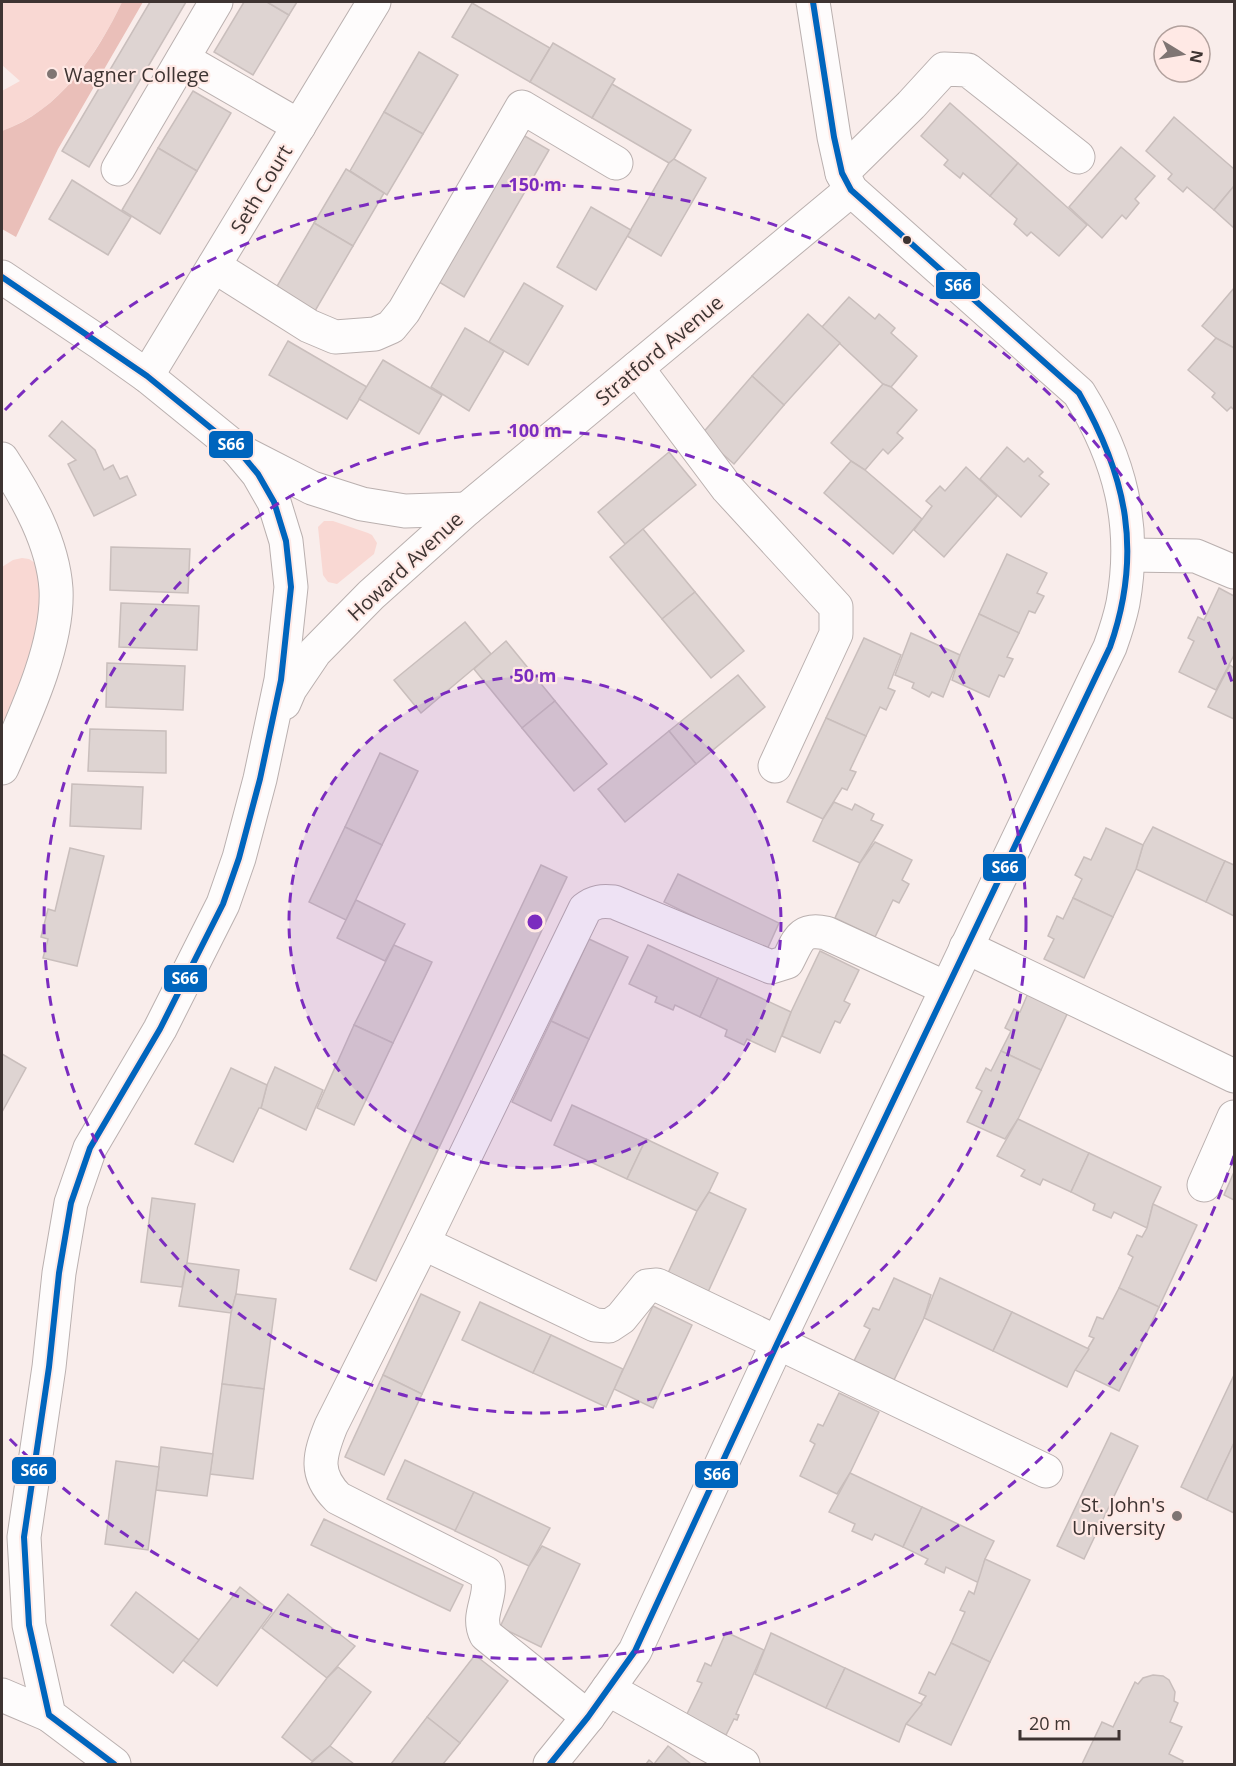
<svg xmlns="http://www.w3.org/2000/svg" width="1236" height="1766" viewBox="0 0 1236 1766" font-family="'Open Sans',sans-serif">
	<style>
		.green { fill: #f9d8d3 }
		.forest { fill: #eabfb9 }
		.building { fill: #ded4d2; stroke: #c9bebc; stroke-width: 1.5 }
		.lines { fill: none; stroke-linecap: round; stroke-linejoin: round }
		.minor-casing { stroke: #bab0af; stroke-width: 35 }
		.minor { stroke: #fefcfc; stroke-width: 33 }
		.bus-1-casing { stroke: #ffe9e5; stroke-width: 10 }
		.bus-1 { stroke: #0065bd; stroke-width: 6 }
		.ring { fill: none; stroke: #7b2cbf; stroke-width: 3; stroke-dasharray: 10 8 }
		.poi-dot { fill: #7f7573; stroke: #ffe9e5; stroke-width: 2 }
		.bus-dot { fill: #3e3432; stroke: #ffe9e5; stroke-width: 2 }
		.labels { text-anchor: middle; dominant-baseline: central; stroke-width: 4.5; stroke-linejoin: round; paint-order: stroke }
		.poi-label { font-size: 20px; fill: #3e3432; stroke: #ffe9e5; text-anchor: start }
		.street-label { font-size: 20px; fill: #3e3432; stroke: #ffe9e5 }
		.centre { fill: #7b2cbf; stroke: #ffe9e5; stroke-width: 3 }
		.ring-label { font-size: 18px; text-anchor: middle; font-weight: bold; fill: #7b2cbf; stroke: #ffe9e5; stroke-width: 4.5; stroke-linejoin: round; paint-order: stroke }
		.line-badge { stroke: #ffe9e5; stroke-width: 2 }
		.badge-label { font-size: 16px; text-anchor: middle; font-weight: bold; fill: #fff }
	</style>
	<rect width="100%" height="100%" fill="#f9edeb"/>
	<g class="green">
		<path d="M2,2H122C97,54 59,111 2,131V91L20,81L2,65Z"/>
		<polygon points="324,521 333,521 368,533 372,535 377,543 374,554 337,584 328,582 323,575 318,527"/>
		<polygon points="22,558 29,559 38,565 42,589 38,640 7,716 2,722 2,567 13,560"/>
	</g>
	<path class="forest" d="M122,2H143L58,149L16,237L2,229V131C59,111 97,55 122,2Z"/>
	<g class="building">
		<polygon points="150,2 186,2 89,167 62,151"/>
		<polygon points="244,2 267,2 289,15 253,75 214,52"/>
		<polygon points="267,2 297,2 289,15"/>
		<polygon points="472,3 550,48 530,82 452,37"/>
		<polygon points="553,43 615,79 592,118 530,82"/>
		<polygon points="419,52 458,75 423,134 384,112"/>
		<polygon points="612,84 691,130 674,159 669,163 592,118"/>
		<polygon points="193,91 231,113 197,171 158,148"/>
		<polygon points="950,103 1018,163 990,196 963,173 960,178 944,165 948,160 921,136"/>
		<polygon points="384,112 423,134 387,195 350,171"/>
		<polygon points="1174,117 1234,169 1234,186 1214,210 1187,187 1183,192 1168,179 1172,174 1146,151"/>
		<polygon points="523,135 549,150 464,297 439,282"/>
		<polygon points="1121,147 1155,176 1135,199 1139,203 1126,219 1122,215 1102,238 1069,207"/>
		<polygon points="158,148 197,171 160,234 122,210"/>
		<polygon points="674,159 706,178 661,256 627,236 669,163"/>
		<polygon points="1018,163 1087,225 1059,256 1031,232 1027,236 1014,224 1017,219 990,196"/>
		<polygon points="346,169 384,193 353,246 314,223"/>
		<polygon points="72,180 131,217 108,255 49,219"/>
		<polygon points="1234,186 1234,228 1214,210"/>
		<polygon points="591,207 631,230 596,290 557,267"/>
		<polygon points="314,223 353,246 315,311 276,288"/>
		<polygon points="524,283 563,306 528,365 489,342"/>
		<polygon points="1234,288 1234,348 1216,338 1202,326"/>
		<polygon points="849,297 875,319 879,314 895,328 891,333 917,356 891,387 883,384 822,327"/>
		<polygon points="808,314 840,343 784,405 752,376"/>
		<polygon points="465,328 504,351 469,411 431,387"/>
		<polygon points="1216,338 1234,348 1234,410 1231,407 1227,411 1212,397 1215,393 1188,370"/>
		<polygon points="288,341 367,387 347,419 269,375"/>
		<polygon points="383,360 442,395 419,434 359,399"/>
		<polygon points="752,376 784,405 734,464 701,435"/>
		<polygon points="883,384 891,387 917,410 897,433 903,438 888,454 883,449 865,470 851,461 831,443"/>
		<polygon points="62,421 95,450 104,470 113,465 120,479 127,476 136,495 94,516 68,464 76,460 49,436"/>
		<polygon points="1007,447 1024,462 1028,458 1043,472 1039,476 1049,484 1021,517 980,479"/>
		<polygon points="669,452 696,485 625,544 598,512"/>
		<polygon points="851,461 865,470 922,519 893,554 824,493"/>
		<polygon points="966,467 997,496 944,557 914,530 932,506 926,501 940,486 945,491"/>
		<polygon points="643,529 695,592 662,619 610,557"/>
		<polygon points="111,547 190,549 188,593 110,590"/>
		<polygon points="1007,554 1047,573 1037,593 1044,596 1035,613 1029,611 1019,633 979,614"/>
		<polygon points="1219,588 1234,596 1234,655 1216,690 1179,672 1194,641 1188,638 1198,617 1204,620"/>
		<polygon points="695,592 744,651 711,678 662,619"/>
		<polygon points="121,603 199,606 197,650 119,647"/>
		<polygon points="979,614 1019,633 1007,657 1013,659 1004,677 999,675 989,697 952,680 960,655"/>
		<polygon points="465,622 491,654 421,713 394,680"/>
		<polygon points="911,633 960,655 943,697 932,692 929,697 912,688 914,683 895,675"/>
		<polygon points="864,638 901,655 888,688 895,691 886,710 880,707 866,736 826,718"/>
		<polygon points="506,641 555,701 522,728 474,669"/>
		<polygon points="107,663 185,666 183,710 106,707"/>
		<polygon points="1230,665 1234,668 1234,719 1208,707"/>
		<polygon points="738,675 765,707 696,764 669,731"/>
		<polygon points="555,701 607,764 574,791 522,728"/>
		<polygon points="826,718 866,736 850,770 856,772 847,790 842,788 823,819 787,802"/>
		<polygon points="90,729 166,731 166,773 88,771"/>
		<polygon points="669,731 696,764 625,822 598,789"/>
		<polygon points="380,753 418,771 382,845 345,827"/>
		<polygon points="72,784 143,787 141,829 70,826"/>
		<polygon points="834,802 852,810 855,804 874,814 871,820 883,825 860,863 813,841 823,819"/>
		<polygon points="345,827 382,845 346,920 309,902"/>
		<polygon points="1153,827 1225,861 1206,902 1136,869 1143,845"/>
		<polygon points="1106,828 1143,845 1136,869 1113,917 1073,898 1082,879 1075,875 1084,857 1091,860"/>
		<polygon points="875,842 912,860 902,880 909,884 899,903 893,900 875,937 835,918 860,863"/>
		<polygon points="70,848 104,856 77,966 43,958 48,939 41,937 48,909 55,911"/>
		<polygon points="1225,861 1234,865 1234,916 1206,902"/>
		<polygon points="541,865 567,877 376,1281 350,1269"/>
		<polygon points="678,874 779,923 766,952 664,902"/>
		<polygon points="1073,898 1113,917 1084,978 1044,959 1054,939 1048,936 1057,916 1063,919"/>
		<polygon points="356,900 405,924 385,961 337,938"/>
		<polygon points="589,939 628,957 589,1039 551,1021"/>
		<polygon points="394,945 432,962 393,1043 354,1025"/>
		<polygon points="648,945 718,978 700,1017 675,1005 673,1010 655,1002 657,997 629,984"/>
		<polygon points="820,951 859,970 844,1001 850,1004 840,1023 835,1021 820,1053 782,1036 791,1012"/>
		<polygon points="718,978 791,1012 775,1052 747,1039 744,1045 725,1036 727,1030 700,1017"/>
		<polygon points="1029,991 1069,1010 1041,1070 1001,1051 1011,1031 1005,1028 1014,1009 1020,1012"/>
		<polygon points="551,1021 589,1039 551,1121 512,1102"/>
		<polygon points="354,1025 393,1043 354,1125 317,1108"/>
		<polygon points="1001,1051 1041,1070 1018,1119 1005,1139 967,1122 982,1091 976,1088 986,1068 991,1071"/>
		<polygon points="2,1054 26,1068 2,1112"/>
		<polygon points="275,1067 323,1090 306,1130 261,1108 267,1085"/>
		<polygon points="231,1068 267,1085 261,1108 259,1108 233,1162 195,1144"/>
		<polygon points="572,1105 646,1139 627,1179 554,1145"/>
		<polygon points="1018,1119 1089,1153 1071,1192 1043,1179 1040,1185 1021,1176 1025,1170 997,1156"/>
		<polygon points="646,1139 718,1173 709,1192 697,1211 627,1179"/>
		<polygon points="1089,1153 1161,1187 1153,1204 1147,1228 1114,1212 1111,1218 1093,1210 1095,1204 1071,1192"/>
		<polygon points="1234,1172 1234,1200 1224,1195"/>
		<polygon points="709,1192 746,1209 708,1292 668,1273 697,1211"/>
		<polygon points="152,1198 195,1204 187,1263 182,1287 141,1282"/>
		<polygon points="1153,1204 1197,1225 1159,1307 1119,1288 1133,1257 1128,1254 1137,1235 1142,1237 1147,1228"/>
		<polygon points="187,1263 239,1270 236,1294 231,1313 179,1306"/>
		<polygon points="894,1278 931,1295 924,1318 894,1380 854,1361 870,1329 864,1326 873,1308 879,1310"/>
		<polygon points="940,1278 1012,1312 993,1351 924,1318"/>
		<polygon points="1119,1288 1159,1307 1119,1391 1075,1370 1094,1338 1089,1336 1097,1317 1103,1319"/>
		<polygon points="236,1294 276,1299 264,1389 222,1384 231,1313"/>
		<polygon points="421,1294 460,1312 422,1394 383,1375"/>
		<polygon points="480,1302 551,1335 533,1373 462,1340"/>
		<polygon points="653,1306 692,1325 653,1408 614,1389"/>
		<polygon points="1012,1312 1089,1349 1075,1370 1067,1387 993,1351"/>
		<polygon points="551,1335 623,1369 606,1407 533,1373"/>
		<polygon points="383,1375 422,1394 384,1475 345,1457"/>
		<polygon points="1234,1375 1234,1443 1207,1500 1181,1487"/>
		<polygon points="222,1384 264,1389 253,1479 210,1474"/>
		<polygon points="839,1393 879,1412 850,1473 837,1494 800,1476 815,1444 810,1441 818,1424 823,1426"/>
		<polygon points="1111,1433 1138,1446 1084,1559 1057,1546"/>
		<polygon points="1234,1443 1234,1513 1207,1500"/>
		<polygon points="161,1447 213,1454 207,1496 156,1490"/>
		<polygon points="405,1460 474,1492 456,1531 387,1499"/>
		<polygon points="116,1461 159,1467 148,1550 105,1544"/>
		<polygon points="850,1473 922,1507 903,1547 875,1534 872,1540 852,1531 855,1524 829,1512"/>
		<polygon points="474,1492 550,1528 529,1566 455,1531"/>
		<polygon points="922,1507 994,1541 985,1559 979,1583 946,1567 944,1573 925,1564 928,1559 903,1547"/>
		<polygon points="324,1519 463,1585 450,1611 311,1545"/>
		<polygon points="542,1546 580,1564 541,1647 500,1627 529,1566"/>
		<polygon points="985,1559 1030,1580 990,1662 951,1643 965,1612 960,1610 969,1591 974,1594"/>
		<polygon points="240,1587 272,1612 217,1686 183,1660"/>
		<polygon points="136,1592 199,1640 173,1673 111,1625"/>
		<polygon points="288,1594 355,1646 327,1678 262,1628"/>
		<polygon points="726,1632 764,1650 736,1714 739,1715 737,1720 734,1719 726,1735 686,1716 702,1683 697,1681 705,1663 711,1666"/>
		<polygon points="771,1633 845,1668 826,1708 755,1674"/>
		<polygon points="951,1643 990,1662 951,1745 906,1724 926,1696 919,1693 929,1672 935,1675"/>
		<polygon points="475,1655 508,1681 460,1743 427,1717"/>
		<polygon points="338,1667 371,1692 330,1746 312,1761 282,1737 327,1678"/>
		<polygon points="845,1668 922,1704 906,1724 899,1742 826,1708"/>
		<polygon points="1153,1675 1163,1676 1169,1680 1175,1692 1174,1701 1178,1703 1170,1722 1182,1727 1169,1754 1183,1761 1182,1764 1082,1764 1102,1722 1113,1727 1135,1682 1138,1684 1143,1678"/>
		<polygon points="427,1717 460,1743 443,1764 391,1764"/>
		<polygon points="330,1746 354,1764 310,1764"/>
		<polygon points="668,1746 691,1764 646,1764 649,1760 654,1764"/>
	</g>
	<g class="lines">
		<defs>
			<g id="minor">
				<polyline points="183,59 299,126"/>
				<polyline points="118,169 216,2"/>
				<polyline points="842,173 911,105 944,69 968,70 1078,157"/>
				<polyline points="214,266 309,326 335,337 375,334 391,327 404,311 522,107 616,163"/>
				<polyline points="2,277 102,344 147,376 238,450 312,488 362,504 405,511 467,509"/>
				<polyline points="637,368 727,488 836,607 836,634 775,766"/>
				<polyline points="147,376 374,2"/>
				<path d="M2,459C27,497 53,543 56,589C59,645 24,718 2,768"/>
				<polyline points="1129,555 1196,556 1234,572"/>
				<polyline points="284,703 290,689 315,652 371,595 467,509 851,190"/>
				<polyline points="966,947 1234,1076"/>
				<polyline points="1204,1185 1234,1117"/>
				<polyline points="423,1243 595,1325 609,1326 621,1318 647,1286 657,1285 1046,1471"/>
				<polyline points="608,1689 743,1764"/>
				<polyline points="2,1695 49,1715"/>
				<path d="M588,1717L486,1635C475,1613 495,1597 486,1573L338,1498C314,1474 319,1456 331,1426L423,1243L585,909C595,901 602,901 614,902L771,967L787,962C798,942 799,927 826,933L946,988"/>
				<polyline points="114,1764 49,1715 29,1625 24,1537 49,1367 59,1273 71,1203 90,1148 160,1029 223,904 239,858 260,779 281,680 291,587 286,541 274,502 258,474 238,450"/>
				<path d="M550,1764L588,1717L635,1651L777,1344L1110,647C1115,633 1120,618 1123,603C1137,525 1120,459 1079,393L851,190L842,173L834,137L813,2"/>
			</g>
		</defs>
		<use href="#minor" class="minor-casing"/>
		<use href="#minor" class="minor"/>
		<defs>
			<g id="bus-1">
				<polyline points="2,277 147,376 238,450 258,474 274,502 286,541 291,587 281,680 260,779 239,858 223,904 160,1029 90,1148 71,1203 59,1273 49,1367 24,1537 29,1625 49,1715 114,1764"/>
				<path d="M550,1764L588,1717L635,1651L777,1344L1110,647C1143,553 1127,477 1079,393L851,190L842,173L834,137L813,2"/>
			</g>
		</defs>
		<use href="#bus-1" class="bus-1-casing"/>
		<use href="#bus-1" class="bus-1"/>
	</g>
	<circle cx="535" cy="922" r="246" fill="#7b2cbf" fill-opacity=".12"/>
	<g class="ring">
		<circle cx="535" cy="922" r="246"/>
		<circle cx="535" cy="922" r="491"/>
		<path d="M1234 1156A737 737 0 0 1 5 1434M5 410A737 737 0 0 1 1234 688"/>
	</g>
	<g class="poi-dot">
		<circle cx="52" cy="74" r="6"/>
		<circle cx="1177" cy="1516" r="6"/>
	</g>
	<circle class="bus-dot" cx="907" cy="240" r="5"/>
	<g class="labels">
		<g class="poi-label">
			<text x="64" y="74">Wagner College</text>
			<text x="1165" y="1504" text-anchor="end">St. John's<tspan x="1165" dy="23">University</tspan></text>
		</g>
		<g class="street-label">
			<text transform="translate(261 189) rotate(-59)">Seth Court</text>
			<text transform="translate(659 350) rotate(-40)">Stratford Avenue</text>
			<text transform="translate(405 566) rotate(-43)">Howard Avenue</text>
		</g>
	</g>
	<circle cx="535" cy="922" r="9" class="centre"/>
	<g class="ring-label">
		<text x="535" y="191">150 m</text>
		<text x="535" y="437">100 m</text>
		<text x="535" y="682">50 m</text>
	</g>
	<g class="line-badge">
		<rect x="935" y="271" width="46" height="29" rx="6" fill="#0065bd"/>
		<rect x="208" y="430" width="46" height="29" rx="6" fill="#0065bd"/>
		<rect x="982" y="853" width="45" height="29" rx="6" fill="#0065bd"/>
		<rect x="163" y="964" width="45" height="29" rx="6" fill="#0065bd"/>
		<rect x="11" y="1456" width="46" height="29" rx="6" fill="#0065bd"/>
		<rect x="694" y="1460" width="45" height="29" rx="6" fill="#0065bd"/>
	</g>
	<g class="badge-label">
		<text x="958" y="291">S66</text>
		<text x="231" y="450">S66</text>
		<text x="1005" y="873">S66</text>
		<text x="185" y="984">S66</text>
		<text x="34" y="1476">S66</text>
		<text x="717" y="1480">S66</text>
	</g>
	<rect width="1236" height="1766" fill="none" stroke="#3e3432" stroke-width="6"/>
	<g transform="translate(1182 54) rotate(101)"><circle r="28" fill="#ffe9e5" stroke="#b2a19d" stroke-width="1.5"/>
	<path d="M0-4.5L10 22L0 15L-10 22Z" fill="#7f7573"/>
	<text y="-9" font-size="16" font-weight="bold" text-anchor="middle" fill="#3e3432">N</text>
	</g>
	<path d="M1020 1730v9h99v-9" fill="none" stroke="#3e3432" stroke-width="3"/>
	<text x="1029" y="1730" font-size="18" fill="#3e3432" stroke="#ffe9e5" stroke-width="4.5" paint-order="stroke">20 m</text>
</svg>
